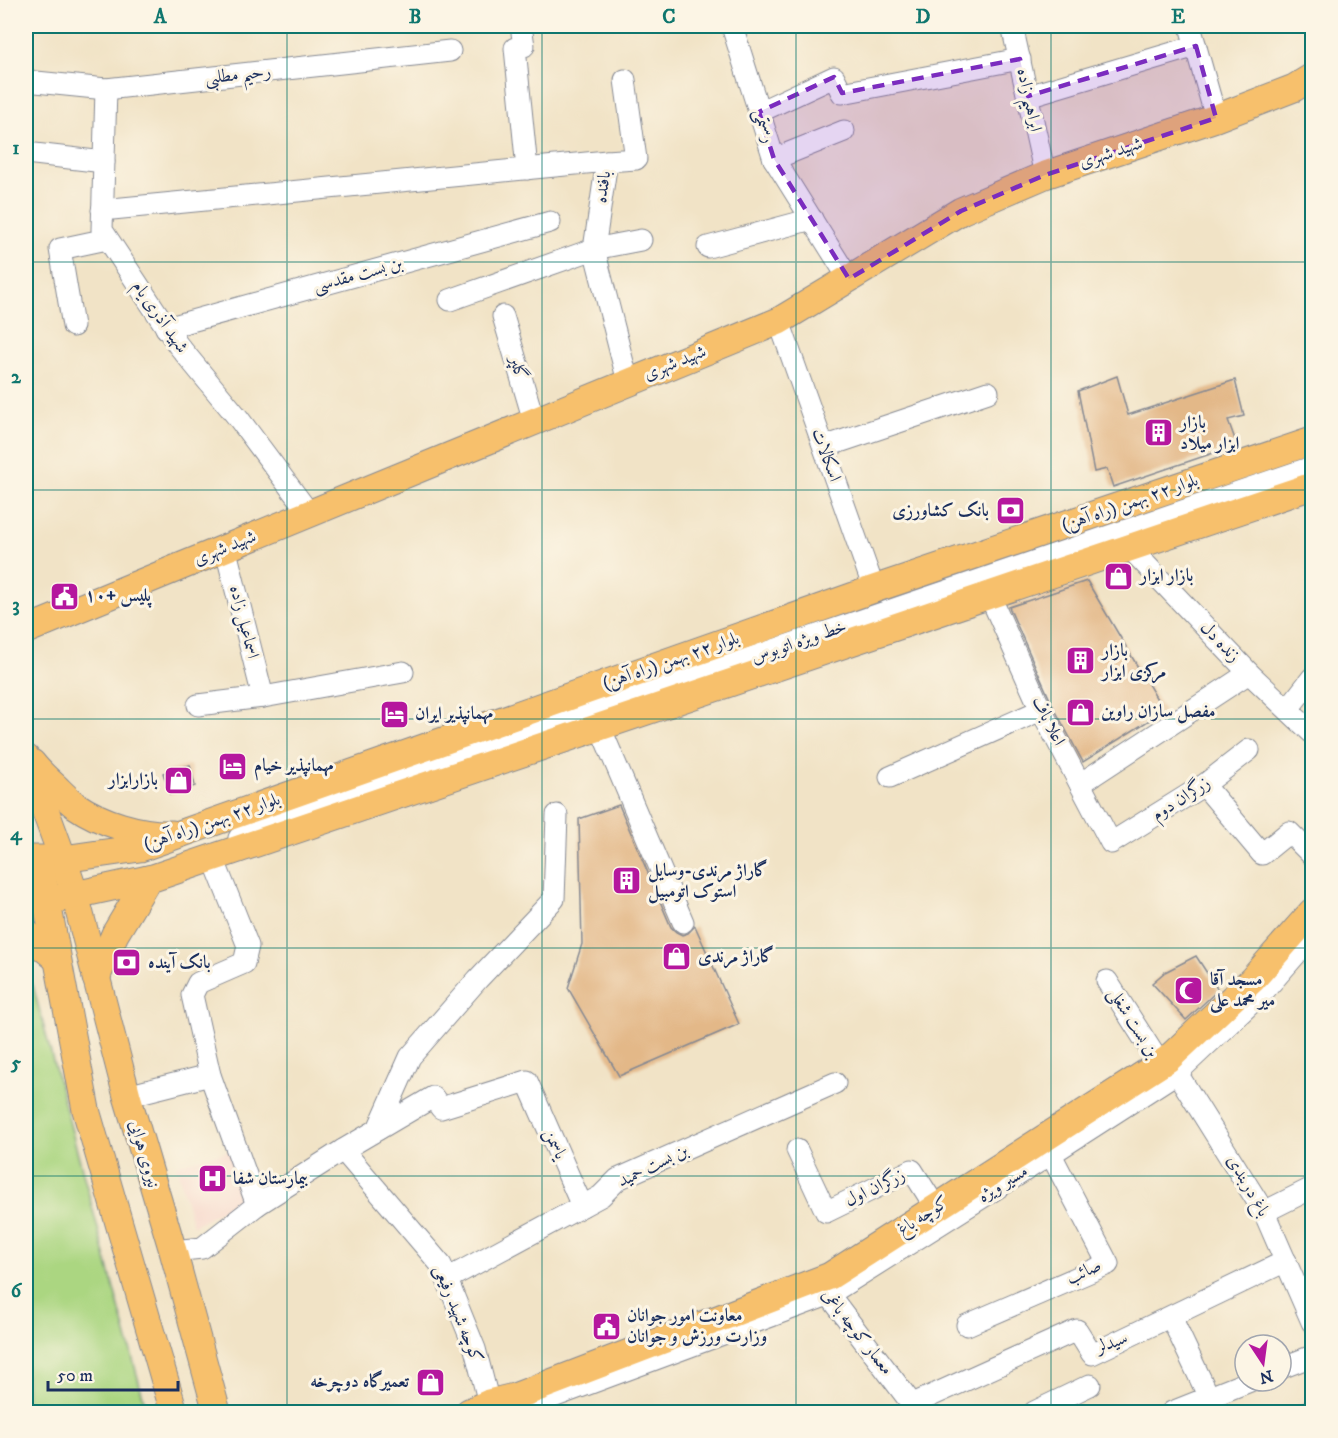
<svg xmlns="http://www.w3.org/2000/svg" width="1338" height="1438" viewBox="0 0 1338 1438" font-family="'IM FELL DW Pica',Amiri,serif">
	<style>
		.built { fill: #f6d1c6 }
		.green { fill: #abd681; stroke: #638270; stroke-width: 1.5 }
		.building { fill: #e3b888 }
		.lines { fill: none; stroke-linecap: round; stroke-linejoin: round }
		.minor-casing { stroke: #868992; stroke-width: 23 }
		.major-casing { stroke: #868992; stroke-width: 29 }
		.minor { stroke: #fff; stroke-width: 21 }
		.major { stroke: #f7c06c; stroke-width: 27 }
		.marked { fill: #7b2cbf; fill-opacity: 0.2; stroke: #7b2cbf; stroke-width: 4.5; stroke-dasharray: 12 8; stroke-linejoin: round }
		.grid { fill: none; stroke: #0f766e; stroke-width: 1.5; stroke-opacity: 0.55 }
		.labels { text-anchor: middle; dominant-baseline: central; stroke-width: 6; stroke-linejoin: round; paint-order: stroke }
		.street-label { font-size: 18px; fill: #1b2f5e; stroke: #fcf5e5 }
		.poi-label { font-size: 18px; font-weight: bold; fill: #1b2f5e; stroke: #fcf5e5; text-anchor: start }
		.neatline { fill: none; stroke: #0f766e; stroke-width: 2 }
		.grid-label { font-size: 20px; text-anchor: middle; font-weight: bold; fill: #0f766e }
	</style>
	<rect width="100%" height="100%" fill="#fcf5e5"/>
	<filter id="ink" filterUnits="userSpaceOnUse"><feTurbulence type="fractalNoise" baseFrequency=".0167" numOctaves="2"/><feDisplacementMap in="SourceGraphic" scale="12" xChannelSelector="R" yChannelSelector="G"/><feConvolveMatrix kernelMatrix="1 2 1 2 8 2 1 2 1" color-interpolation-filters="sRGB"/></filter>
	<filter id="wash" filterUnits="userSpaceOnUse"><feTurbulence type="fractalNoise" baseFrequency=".008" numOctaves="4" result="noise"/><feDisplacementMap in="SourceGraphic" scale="24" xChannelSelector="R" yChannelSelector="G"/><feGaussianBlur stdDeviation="1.35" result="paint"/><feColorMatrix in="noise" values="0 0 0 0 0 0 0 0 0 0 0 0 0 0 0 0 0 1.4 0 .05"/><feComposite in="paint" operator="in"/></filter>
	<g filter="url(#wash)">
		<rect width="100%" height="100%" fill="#f1e3c6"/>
		<polygon class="built" points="232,1150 249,1194 193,1226 176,1165"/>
		<polygon class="green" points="26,978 33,986 147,1412 26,1412"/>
		<g id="blocks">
			<g class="building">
				<polygon points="1117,376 1128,415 1235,380 1244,416 1228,420 1237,445 1113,487 1107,469 1094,472 1078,391"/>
				<polygon points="1087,581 1164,711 1083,762 1052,704 1009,607"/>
				<polygon points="190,765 195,786 170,794 163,773"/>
				<polygon points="619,805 671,927 676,932 682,935 688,933 695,926 739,1024 619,1076 568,988 582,944 579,819"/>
				<polygon points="1196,956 1218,990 1186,1020 1152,983 1165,972"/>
			</g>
		</g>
	</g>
	<g filter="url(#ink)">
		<use href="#blocks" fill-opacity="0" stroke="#868992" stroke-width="1.5"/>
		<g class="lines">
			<defs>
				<g id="minor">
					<polyline points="521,26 524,46 515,48 527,169"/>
					<polyline points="732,26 774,159 849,279"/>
					<polyline points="1012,26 1045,175"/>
					<polyline points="1190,26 1216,118"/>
					<polyline points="625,80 636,159 607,161 594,249 641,240"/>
					<polyline points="26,81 106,89 450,51"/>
					<polyline points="106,89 102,230 178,345 239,419 309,513"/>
					<polyline points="1028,96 1196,46"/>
					<polyline points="759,112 834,77 842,93 1020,59"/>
					<polyline points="26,153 104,162"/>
					<polyline points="774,159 844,131"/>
					<polyline points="102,210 607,161"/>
					<polyline points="708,247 812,219"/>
					<polyline points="450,300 594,249 628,382"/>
					<polyline points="503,316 534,421"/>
					<polyline points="779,321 874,589"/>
					<polyline points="73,326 60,249 107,239"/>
					<polyline points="166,328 550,222"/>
					<polyline points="824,447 988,392"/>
					<polyline points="225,547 263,697"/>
					<polyline points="1130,548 1249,673 1312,733"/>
					<polyline points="990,596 1041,710 1111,843 1204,785 1249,750"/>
					<polyline points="198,705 263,697 403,672"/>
					<polyline points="1288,709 1312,678"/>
					<polyline points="600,727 683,922"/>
					<polyline points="890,777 1041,710"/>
					<polyline points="1080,784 1249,673"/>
					<polyline points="1204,785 1262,854 1289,832 1312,855"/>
					<polyline points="239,838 285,816 1312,467"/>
					<polyline points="213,858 248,946 244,963 198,983 192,995 210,1075 257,1205"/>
					<polyline points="1107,981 1160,1064"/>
					<polyline points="1170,1062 1264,1212 1312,1322"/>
					<polyline points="127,1096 210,1075"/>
					<polyline points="378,1129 410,1057 478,979 554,899 557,815"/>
					<polyline points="343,1150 441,1265 475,1349 489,1403"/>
					<polyline points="797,1150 826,1212 912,1170 936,1208"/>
					<polyline points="1264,1212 1312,1188"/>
					<polyline points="173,1251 202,1248 257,1205 343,1150 433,1097 441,1108 527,1081 582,1206"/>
					<polyline points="447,1279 601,1196 618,1179 835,1083"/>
					<polyline points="820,1283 918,1412"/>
					<polyline points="1171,1317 1216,1412"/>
					<polyline points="967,1325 1108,1264 1045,1143"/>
					<polyline points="1281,1368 1312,1356"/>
					<polyline points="913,1404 1077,1330 1092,1354 1286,1261"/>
					<polyline points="513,1412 828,1295 1051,1154 1178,1072 1264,991 1312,936"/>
					<polyline points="1034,1412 1090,1385"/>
					<polyline points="1172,1412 1250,1381"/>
					<polyline points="1307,1412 1312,1410"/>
				</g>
				<g id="major">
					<polyline points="26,630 779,321 961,211 1045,175 1216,118 1294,88 1312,77"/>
					<polyline points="26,758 63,859 75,895 127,1096 173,1251 217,1412"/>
					<path d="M32,763C38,771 44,776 51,783C59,790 66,798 75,805C101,823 140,835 172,834"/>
					<polyline points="26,859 63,859 140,848 874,589 1312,441"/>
					<polyline points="39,860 86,1110 174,1412"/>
					<polyline points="26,899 61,898 153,878 1312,486"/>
					<polyline points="26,933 57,959"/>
					<polyline points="96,978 115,934 148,879"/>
					<polyline points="469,1412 489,1403 514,1397 830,1276 1168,1059 1252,980 1312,912"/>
				</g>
			</defs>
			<use href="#minor" class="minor-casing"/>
			<use href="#major" class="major-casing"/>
			<use href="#minor" class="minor"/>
			<use href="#major" class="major"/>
		</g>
	</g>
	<path class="marked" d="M1196,46L1216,118L1045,175L961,211L849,279L774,159L759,112L834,77L842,93L1020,59L1028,96Z"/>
	<path class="grid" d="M287,26V1412M542,26V1412M796,26V1412M1051,26V1412M26,262H1312M26,490H1312M26,719H1312M26,948H1312M26,1176H1312"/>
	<defs>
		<symbol id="building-square" viewBox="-11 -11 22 22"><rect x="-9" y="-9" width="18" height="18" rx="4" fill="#b5179e" stroke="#fcf5e5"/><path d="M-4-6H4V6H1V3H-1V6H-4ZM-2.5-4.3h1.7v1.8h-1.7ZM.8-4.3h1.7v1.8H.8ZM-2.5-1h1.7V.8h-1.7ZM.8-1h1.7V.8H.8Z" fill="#fff"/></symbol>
		<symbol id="bank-square" viewBox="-11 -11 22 22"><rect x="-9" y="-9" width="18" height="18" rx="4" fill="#b5179e" stroke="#fcf5e5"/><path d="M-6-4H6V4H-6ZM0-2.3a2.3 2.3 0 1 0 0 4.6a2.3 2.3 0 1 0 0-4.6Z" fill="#fff"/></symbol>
		<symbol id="shop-square" viewBox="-11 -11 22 22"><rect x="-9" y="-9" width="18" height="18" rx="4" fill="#b5179e" stroke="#fcf5e5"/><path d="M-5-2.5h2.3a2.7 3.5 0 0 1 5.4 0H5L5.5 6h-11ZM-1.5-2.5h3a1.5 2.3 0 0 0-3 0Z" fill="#fff"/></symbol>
		<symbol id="civic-square" viewBox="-11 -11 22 22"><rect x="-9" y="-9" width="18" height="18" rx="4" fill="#b5179e" stroke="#fcf5e5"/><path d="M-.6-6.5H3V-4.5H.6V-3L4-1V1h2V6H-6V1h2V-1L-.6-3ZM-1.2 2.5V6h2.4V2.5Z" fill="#fff"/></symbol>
		<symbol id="hotel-square" viewBox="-11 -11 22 22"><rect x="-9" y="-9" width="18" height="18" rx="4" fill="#b5179e" stroke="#fcf5e5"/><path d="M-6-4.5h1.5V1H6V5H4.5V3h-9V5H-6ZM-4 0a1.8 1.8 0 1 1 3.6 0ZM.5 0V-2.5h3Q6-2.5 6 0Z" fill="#fff"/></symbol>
		<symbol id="mosque-square" viewBox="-11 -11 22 22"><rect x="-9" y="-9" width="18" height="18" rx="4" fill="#b5179e" stroke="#fcf5e5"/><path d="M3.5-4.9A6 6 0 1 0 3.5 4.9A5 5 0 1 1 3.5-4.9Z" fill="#fff"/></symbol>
		<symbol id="hospital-square" viewBox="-11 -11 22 22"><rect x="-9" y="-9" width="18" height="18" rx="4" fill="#b5179e" stroke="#fcf5e5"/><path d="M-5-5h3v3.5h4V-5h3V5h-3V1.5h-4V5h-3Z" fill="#fff"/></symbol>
	</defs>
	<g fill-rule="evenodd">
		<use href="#building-square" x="1142" y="416" width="33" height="33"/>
		<use href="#bank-square" x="994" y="494" width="33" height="33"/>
		<use href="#shop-square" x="1102" y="560" width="33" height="33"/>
		<use href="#civic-square" x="48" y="580" width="33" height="33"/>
		<use href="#building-square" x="1064" y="644" width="33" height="33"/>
		<use href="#shop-square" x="1064" y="696" width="33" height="33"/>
		<use href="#hotel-square" x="378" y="698" width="33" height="33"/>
		<use href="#hotel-square" x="216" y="750" width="33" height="33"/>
		<use href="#shop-square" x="162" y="764" width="33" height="33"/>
		<use href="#building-square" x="610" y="864" width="33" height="33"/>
		<use href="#shop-square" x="660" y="940" width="33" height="33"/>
		<use href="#bank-square" x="110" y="946" width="33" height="33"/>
		<use href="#mosque-square" x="1172" y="974" width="33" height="33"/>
		<use href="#hospital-square" x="196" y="1162" width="33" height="33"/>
		<use href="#civic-square" x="590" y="1310" width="33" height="33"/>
		<use href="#shop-square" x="414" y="1366" width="33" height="33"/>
	</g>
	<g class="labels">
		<g class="street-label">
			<text transform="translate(238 75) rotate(-6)">رحیم مطلبی</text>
			<text transform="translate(1029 100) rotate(78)">ابراهیم زاده</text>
			<text transform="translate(764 126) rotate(73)">رستمی</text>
			<text transform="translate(1111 153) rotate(-18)">شهید شهری</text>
			<text transform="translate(603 187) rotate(-82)">بافنده</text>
			<text transform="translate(358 275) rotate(-15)">بن بست مقدسی</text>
			<text transform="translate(160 317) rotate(55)">شهید آذری یام</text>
			<text transform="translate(675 363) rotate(-22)">شهید شهری</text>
			<text transform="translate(518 368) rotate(73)">گلپر</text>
			<text transform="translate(826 455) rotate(70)">اسکالات</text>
			<text transform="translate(1130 503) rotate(-19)">بلوار ۲۲ بهمن (راه آهن)</text>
			<text transform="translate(225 548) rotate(-22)">شهید شهری</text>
			<text transform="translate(244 622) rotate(76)">اسماعیل زاده</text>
			<text transform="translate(799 642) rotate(-19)">خط ویژه اتوبوس</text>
			<text transform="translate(1220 642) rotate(46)">زنده دل</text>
			<text transform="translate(671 661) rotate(-19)">بلوار ۲۲ بهمن (راه آهن)</text>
			<text transform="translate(1048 721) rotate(63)">اعلا باف</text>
			<text transform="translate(1181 799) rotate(-33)">زرگران دوم</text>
			<text transform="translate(212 822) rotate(-19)">بلوار ۲۲ بهمن (راه آهن)</text>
			<text transform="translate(1133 1023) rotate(58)">بن بست شغلی</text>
			<text transform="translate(555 1144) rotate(66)">یاسمن</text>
			<text transform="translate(144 1154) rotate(74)">نیروی هوایی</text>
			<text transform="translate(653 1166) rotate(-26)">بن بست حمید</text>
			<text transform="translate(1003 1184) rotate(-32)">مسیر ویژه</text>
			<text transform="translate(1248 1186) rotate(60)">باغ دربندی</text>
			<text transform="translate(875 1188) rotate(-26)">زرگران اول</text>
			<text transform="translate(923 1216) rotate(-33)">کوچه باغ</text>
			<text transform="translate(1084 1272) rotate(-25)">صائب</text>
			<text transform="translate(458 1314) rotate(68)">کوچه شهید رفیعی</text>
			<text transform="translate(857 1332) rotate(52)">معمار کوچه باغی</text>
			<text transform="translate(1112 1343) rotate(-21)">سیدلر</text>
		</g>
		<g class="poi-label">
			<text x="1180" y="423">بازار<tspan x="1180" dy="21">ابزار میلاد</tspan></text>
			<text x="989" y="511" text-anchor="end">بانک کشاورزی</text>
			<text x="1140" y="576">بازار ابزار</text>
			<text x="85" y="596">پلیس +۱۰</text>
			<text x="1102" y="651">بازار<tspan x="1102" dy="21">مرکزی ابزار</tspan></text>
			<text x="1101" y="712">مفصل سازان راوین</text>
			<text x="415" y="714">مهمانپذیر ایران</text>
			<text x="254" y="766">مهمانپذیر خیام</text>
			<text x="158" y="780" text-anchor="end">بازارابزار</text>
			<text x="648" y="871">گاراژ مرندی-وسایل<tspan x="648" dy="21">استوک اتومبیل</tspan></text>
			<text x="698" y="957">گاراژ مرندی</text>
			<text x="148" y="963">بانک آینده</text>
			<text x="1210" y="980">مسجد آقا<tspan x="1210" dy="21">میر محمد علی</tspan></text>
			<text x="233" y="1179">بیمارستان شفا</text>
			<text x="627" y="1316">معاونت امور جوانان<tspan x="627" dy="21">وزارت ورزش و جوانان</tspan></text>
			<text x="409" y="1382" text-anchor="end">تعمیرگاه دوچرخه</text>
		</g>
	</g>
	<rect width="1338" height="1438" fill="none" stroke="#fcf5e5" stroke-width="66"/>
	<g transform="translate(1263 1363) rotate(167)"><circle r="28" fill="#fcf5e5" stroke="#a2a6af" stroke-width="1.5"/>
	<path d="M0-4.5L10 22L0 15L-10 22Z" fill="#b5179e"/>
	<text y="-9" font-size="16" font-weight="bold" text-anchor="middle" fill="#1b2f5e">N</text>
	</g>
	<path d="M48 1381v9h130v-9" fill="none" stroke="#1b2f5e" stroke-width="3"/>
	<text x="57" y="1381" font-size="18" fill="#1b2f5e" stroke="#fcf5e5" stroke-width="4.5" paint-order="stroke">50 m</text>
	<rect x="33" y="33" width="1272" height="1372" class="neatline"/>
	<g class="grid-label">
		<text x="160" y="23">A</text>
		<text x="415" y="23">B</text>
		<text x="669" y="23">C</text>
		<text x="923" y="23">D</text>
		<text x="1178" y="23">E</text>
		<text x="16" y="154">1</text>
		<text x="16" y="383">2</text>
		<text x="16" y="611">3</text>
		<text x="16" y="840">4</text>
		<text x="16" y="1069">5</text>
		<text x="16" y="1297">6</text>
	</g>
</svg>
